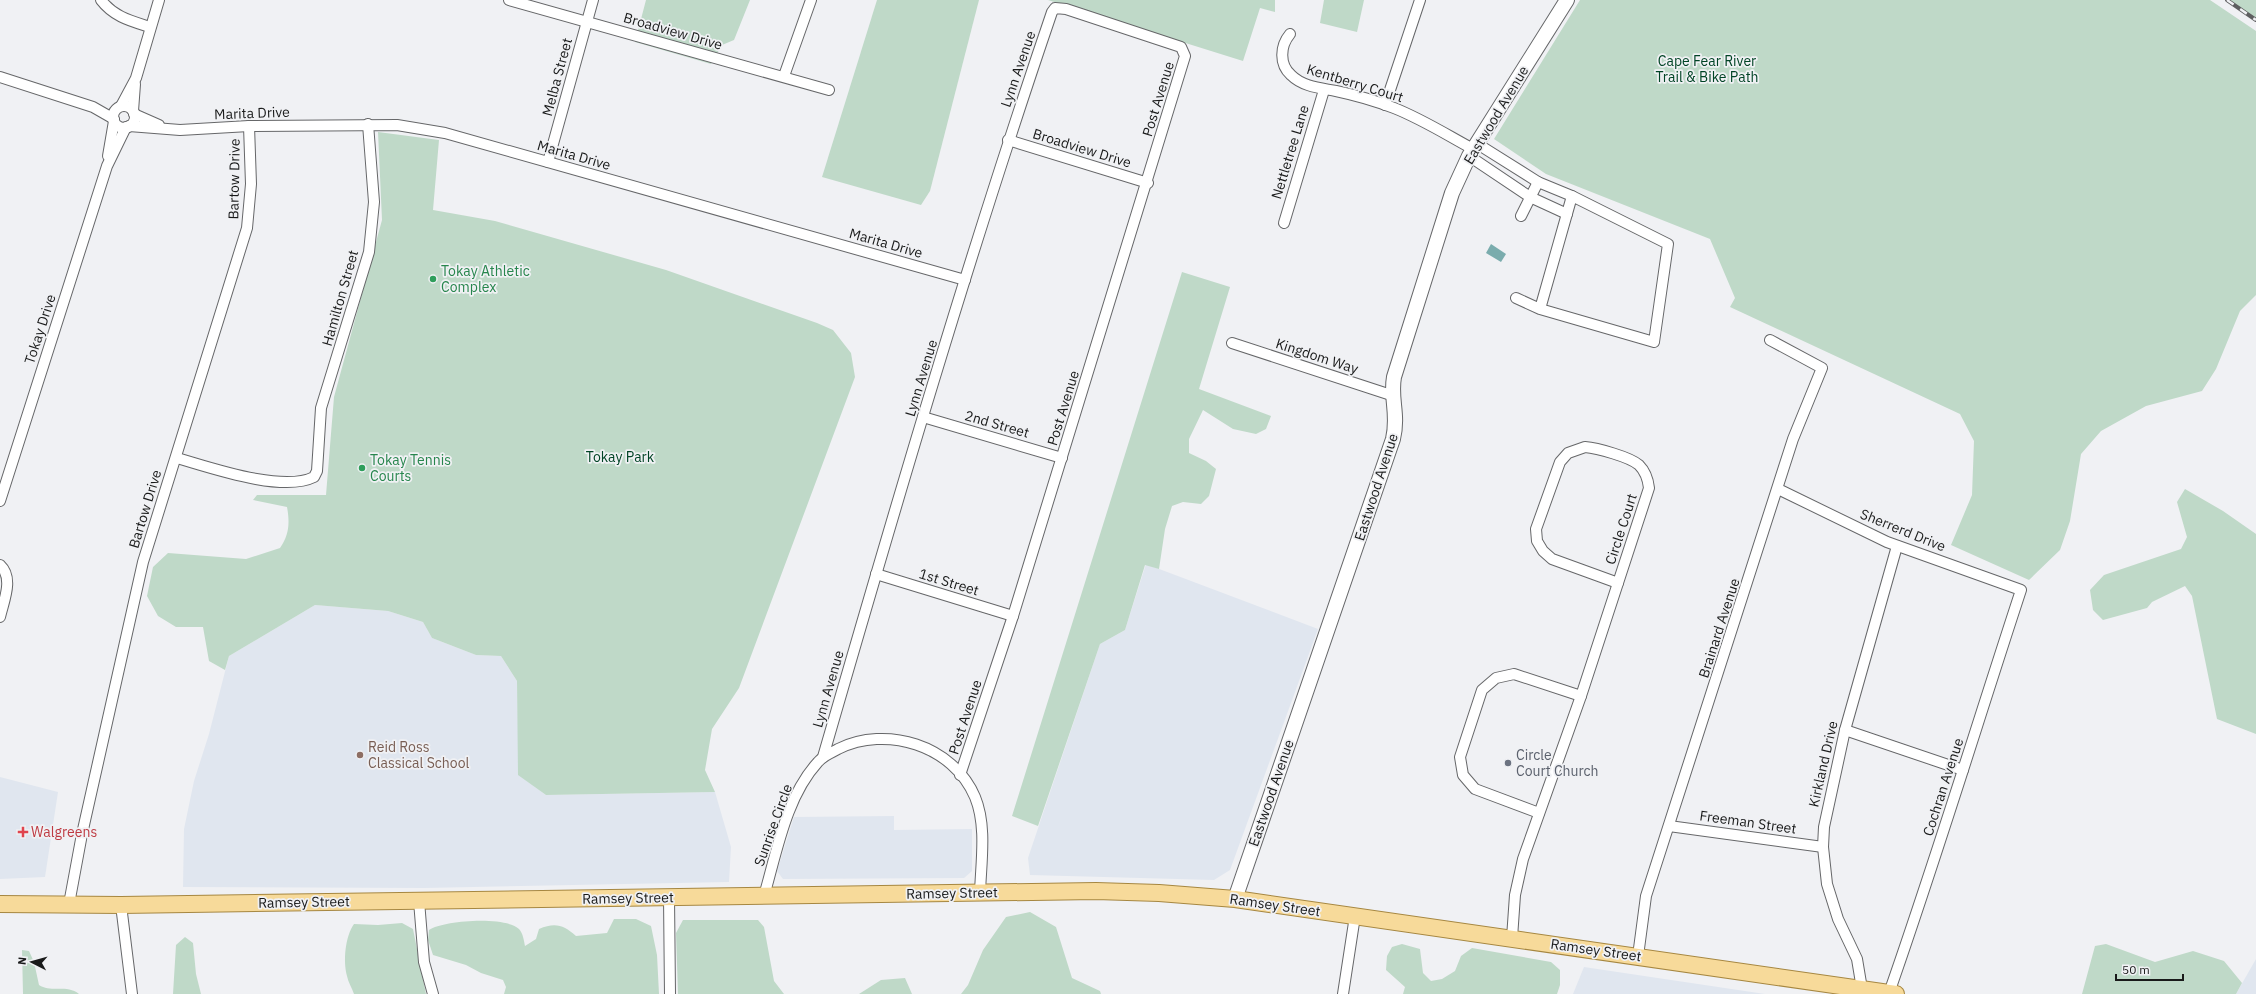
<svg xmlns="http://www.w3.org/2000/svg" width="2256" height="994" viewBox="0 0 2256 994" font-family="'IBM Plex Sans',sans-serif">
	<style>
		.built { fill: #e0e6ef }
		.green { fill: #bfd9c8 }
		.water { fill: #7aacad }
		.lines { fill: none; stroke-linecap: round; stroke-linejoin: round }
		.street-casing { stroke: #666769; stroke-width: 12 }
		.secondary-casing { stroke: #666769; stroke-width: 16 }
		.primary-casing { stroke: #a68741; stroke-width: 18 }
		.street { stroke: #fff; stroke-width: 10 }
		.secondary { stroke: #fff; stroke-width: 14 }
		.primary { stroke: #f7da9a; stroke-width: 16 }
		.rail-casing { stroke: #5e5f60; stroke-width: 4 }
		.rail { stroke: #f0f1f4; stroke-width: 2.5; stroke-dasharray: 8; stroke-linecap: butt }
		.leisure-dot { fill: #2e9e5b; stroke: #f0f1f4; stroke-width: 1.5 }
		.education-dot { fill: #8d6e63; stroke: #f0f1f4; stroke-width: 1.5 }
		.worship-dot { fill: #6b7280; stroke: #f0f1f4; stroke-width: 1.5 }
		.health-dot { fill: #e0444e; stroke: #f0f1f4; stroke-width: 1.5 }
		.labels { text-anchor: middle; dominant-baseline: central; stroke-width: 3.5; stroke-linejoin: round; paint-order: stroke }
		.street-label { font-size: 14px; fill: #191a1a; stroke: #f0f1f4 }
		.park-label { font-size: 14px; fill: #004425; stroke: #f0f1f4 }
		.leisure-label { font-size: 14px; fill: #27864d; stroke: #f0f1f4; text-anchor: start }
		.education-label { font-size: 14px; fill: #785e54; stroke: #f0f1f4; text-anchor: start }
		.worship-label { font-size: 14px; fill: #5b616d; stroke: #f0f1f4; text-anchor: start }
		.health-label { font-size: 14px; fill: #be3a42; stroke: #f0f1f4; text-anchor: start }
	</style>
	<rect width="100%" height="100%" fill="#f0f1f4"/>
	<g class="built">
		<polygon points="1146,564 1318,629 1230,870 1214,880 1030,875 1028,858 1100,644 1125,630"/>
		<polygon points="315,605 388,611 423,622 432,638 476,655 501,656 517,681 519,775 546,795 715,792 731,847 729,882 424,888 183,887 184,829 194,781 209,734 229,656"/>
		<polygon points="0,777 58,792 45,877 0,879"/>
		<polygon points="894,816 894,830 972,829 972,871 964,878 783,879 777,871 794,817"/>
		<polygon points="2256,959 2256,994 2236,994"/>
		<polygon points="1584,967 1765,994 1573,994"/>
	</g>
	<g class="green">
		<polygon points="646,0 750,0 734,40 722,45 711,64 635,42"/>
		<polygon points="877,0 979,0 930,191 921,205 822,177"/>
		<polygon points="1048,0 1275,0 1275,12 1260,8 1243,61"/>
		<polygon points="1324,0 1364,0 1357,32 1320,23"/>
		<polygon points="1580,0 2210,0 2256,31 2256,295 2240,311 2216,369 2202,391 2146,406 2101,431 2081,454 2070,521 2060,550 2029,580 1951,545 1972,495 1974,441 1960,414 1730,307 1735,298 1710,239 1546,174 1494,139"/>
		<polygon points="2227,0 2256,0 2256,20"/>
		<path d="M378,132L439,140L433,210L495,221L666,270L817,323L833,330L851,353L855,377L739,688L712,729L705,770L715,792L546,795L518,775L517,681L501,656L476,655L432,638L423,622L388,611L315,605L229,656L225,670L209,661L203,627H176L158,616L147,596L153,567L168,553L246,559L280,548C289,535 290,523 287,507L253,500L257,495H326L334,397L382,220Z"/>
		<polygon points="1182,272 1230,287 1199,389 1271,416 1266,429 1256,434 1233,429 1203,410 1189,439 1189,453 1206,461 1216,469 1209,496 1201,504 1183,502 1172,506 1165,529 1159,569 1145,565 1125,630 1100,644 1038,826 1012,816"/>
		<polygon points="2185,489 2223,511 2256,534 2256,734 2217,719 2192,596 2185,586 2152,602 2147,608 2103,620 2093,610 2090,590 2104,575 2181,549 2187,537 2177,502"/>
		<polygon points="1030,912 1056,927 1072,978 1100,991 1101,994 961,994 968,985 983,950 1006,917"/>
		<path d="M614,919H636L651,926L657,955L659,994H464H504L506,987L503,980L481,973L466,965L433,955L428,940L429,930C444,920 506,916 519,929C523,933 524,941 525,946L536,939L539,929C555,922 564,925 576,936L607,933Z"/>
		<polygon points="683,920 758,920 764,927 774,981 784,994 678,994 676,933"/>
		<path d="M402,923L413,929L426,994H354C352,988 348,982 347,976C343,961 345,937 354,924L378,925Z"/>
		<polygon points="185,937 193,943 196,974 201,994 173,994 176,945"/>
		<polygon points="1402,944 1420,949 1423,973 1431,981 1442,979 1455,971 1461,956 1472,948 1551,962 1560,970 1560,985 1557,994 1403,994 1405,987 1386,970 1387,956 1392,947"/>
		<polygon points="2106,944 2155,962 2193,951 2224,961 2242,983 2236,994 2082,994 2095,946"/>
		<path d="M22,950L29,951L34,962L39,985C51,993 67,984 79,994H23Z"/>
		<polygon points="905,978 912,994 859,994 881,980"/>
	</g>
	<polygon class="water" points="1491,244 1506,254 1501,262 1486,253"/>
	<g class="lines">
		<defs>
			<g id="street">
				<path d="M101,0C114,17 131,21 150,27"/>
				<polyline points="509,0 829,90"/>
				<path d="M1290,34C1280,46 1279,64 1291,75C1303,87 1321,88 1336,91C1355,95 1376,101 1394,108C1422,119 1447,135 1473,149"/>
				<polyline points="784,76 811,0"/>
				<polyline points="0,77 93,107 114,119"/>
				<polyline points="1385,105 1420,0"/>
				<polyline points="121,106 136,78 159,0"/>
				<circle cx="124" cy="117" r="11"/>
				<polyline points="133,111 135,84"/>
				<polyline points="134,114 159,125"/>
				<polyline points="129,126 180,130 249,126 397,125 445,133 965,280"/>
				<polyline points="1008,140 1148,183"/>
				<polyline points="1476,143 1538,182 1572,196"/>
				<polyline points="108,156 114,121"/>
				<polyline points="1469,156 1530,197 1567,214"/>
				<polyline points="548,162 593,0"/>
				<polyline points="1521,216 1538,182"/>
				<polyline points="1284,223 1324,90"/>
				<polyline points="1516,298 1540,309 1654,342 1668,244 1572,196 1540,309"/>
				<polyline points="1232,343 1394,396"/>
				<polyline points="923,417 1062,458"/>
				<path d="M1585,447C1597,448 1630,457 1639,465C1645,471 1648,479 1649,488L1618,583L1552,559L1543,551L1537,541L1536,529L1560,462L1568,453Z"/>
				<path d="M177,458C209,467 282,493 314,477L317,471L321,408L369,252L374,202L368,124"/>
				<path d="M1778,489L1887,542L2021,590C1977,724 1936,859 1889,993"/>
				<polyline points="0,501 107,166 126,127"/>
				<path d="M0,565C14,578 4,600 0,617"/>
				<polyline points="876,574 1013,616"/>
				<polyline points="1845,730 1963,770"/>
				<path d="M823,757C895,508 968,258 1052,12L1055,8L1066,9L1181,47L1185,56L1013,616L960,775"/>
				<polyline points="1539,813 1475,789 1463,775 1460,757 1482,690 1496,678 1514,674 1581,696"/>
				<polyline points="1669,826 1823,847"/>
				<path d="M764,896C777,851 786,797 818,762C823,756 831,753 838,749C886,725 953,745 975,797C987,826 981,862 980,893"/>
				<polyline points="669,897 670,994"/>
				<polyline points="419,901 424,962 433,994"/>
				<polyline points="69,904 82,834 143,562 247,228 251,184 249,126"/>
				<polyline points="121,905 132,994"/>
				<polyline points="1512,938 1515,895 1523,859 1581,696 1618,583"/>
				<polyline points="1638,956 1646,896 1793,439 1822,368 1770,340"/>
				<polyline points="1862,989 1857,959 1838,919 1827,884 1823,847 1824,827 1845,730 1897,546"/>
				<polyline points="1343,994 1355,916"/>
			</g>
			<path id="secondary" d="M1235,899L1393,439C1399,414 1390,399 1394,377L1452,193L1469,156L1567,0"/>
			<polyline id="primary" points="0,904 121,905 1096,891 1159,893 1235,899 1896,994"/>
		</defs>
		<use href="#street" class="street-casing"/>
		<use href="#secondary" class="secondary-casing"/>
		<use href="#primary" class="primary-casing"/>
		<use href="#street" class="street"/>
		<use href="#secondary" class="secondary"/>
		<use href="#primary" class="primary"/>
		<defs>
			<polyline id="rail" points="2227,0 2256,20"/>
		</defs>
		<use href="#rail" class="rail-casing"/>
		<use href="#rail" class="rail"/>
	</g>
	<g class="leisure-dot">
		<circle cx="433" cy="279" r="4"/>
		<circle cx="362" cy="468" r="4"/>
	</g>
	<circle class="education-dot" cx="360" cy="755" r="4"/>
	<circle class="worship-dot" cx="1508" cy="763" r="4"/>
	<path class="health-dot" d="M21 826h4v4h4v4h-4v4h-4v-4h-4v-4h4z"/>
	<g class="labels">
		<g class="street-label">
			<text transform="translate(673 31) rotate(16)">Broadview Drive</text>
			<text transform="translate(1018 69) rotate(-71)">Lynn Avenue</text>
			<text transform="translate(557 77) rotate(-75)">Melba Street</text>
			<text transform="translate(1355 83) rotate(17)">Kentberry Court</text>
			<text transform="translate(1158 99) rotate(-73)">Post Avenue</text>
			<text transform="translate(252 113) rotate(-2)">Marita Drive</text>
			<text transform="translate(1496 115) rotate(-59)">Eastwood Avenue</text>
			<text transform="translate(1082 148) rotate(17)">Broadview Drive</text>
			<text transform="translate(1290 152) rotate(-73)">Nettletree Lane</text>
			<text transform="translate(574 155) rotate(16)">Marita Drive</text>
			<text transform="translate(234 179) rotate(-89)">Bartow Drive</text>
			<text transform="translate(886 243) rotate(16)">Marita Drive</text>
			<text transform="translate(340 298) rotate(-74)">Hamilton Street</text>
			<text transform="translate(40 329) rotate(-72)">Tokay Drive</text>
			<text transform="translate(1317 356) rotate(18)">Kingdom Way</text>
			<text transform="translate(921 378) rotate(-73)">Lynn Avenue</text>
			<text transform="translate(1063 408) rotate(-73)">Post Avenue</text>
			<text transform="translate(997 424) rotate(16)">2nd Street</text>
			<text transform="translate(1376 487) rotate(-72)">Eastwood Avenue</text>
			<text transform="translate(145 509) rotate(-73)">Bartow Drive</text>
			<text transform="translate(1621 529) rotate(-72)">Circle Court</text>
			<text transform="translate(1903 530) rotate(22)">Sherrerd Drive</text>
			<text transform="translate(949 582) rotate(17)">1st Street</text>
			<text transform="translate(1719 628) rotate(-72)">Brainard Avenue</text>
			<text transform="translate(828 689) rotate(-74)">Lynn Avenue</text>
			<text transform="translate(965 717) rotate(-72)">Post Avenue</text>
			<text transform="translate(1823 764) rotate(-77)">Kirkland Drive</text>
			<text transform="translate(1943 787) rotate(-72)">Cochran Avenue</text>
			<text transform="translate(1271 793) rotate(-71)">Eastwood Avenue</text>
			<text transform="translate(1748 822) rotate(8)">Freeman Street</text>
			<text transform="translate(773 825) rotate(-70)">Sunrise Circle</text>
			<text transform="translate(952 893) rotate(-1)">Ramsey Street</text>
			<text transform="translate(628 898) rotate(-1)">Ramsey Street</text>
			<text transform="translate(304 902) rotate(-1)">Ramsey Street</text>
			<text transform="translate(1275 905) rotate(8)">Ramsey Street</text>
			<text transform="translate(1596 950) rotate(8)">Ramsey Street</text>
		</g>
		<g class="park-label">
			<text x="1707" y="61">Cape Fear River<tspan x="1707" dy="16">Trail &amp; Bike Path</tspan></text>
			<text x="620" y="457">Tokay Park</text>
		</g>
		<g class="leisure-label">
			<text x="441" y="271">Tokay Athletic<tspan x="441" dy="16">Complex</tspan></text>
			<text x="370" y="460">Tokay Tennis<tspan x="370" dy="16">Courts</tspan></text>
		</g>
		<g class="education-label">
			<text x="368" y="747">Reid Ross<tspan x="368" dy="16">Classical School</tspan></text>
		</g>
		<g class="worship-label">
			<text x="1516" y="755">Circle<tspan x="1516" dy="16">Court Church</tspan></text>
		</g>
		<g class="health-label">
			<text x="31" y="832">Walgreens</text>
		</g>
	</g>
	<g transform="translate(32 962) rotate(276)" stroke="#f0f1f4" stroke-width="3" paint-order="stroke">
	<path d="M0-3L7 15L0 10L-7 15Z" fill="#191a1a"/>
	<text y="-6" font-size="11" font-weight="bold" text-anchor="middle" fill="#191a1a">N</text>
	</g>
	<path d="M2116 974v6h67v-6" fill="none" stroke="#191a1a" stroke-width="2"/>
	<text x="2122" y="974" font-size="12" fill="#191a1a" stroke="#f0f1f4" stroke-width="3" paint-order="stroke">50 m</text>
</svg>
